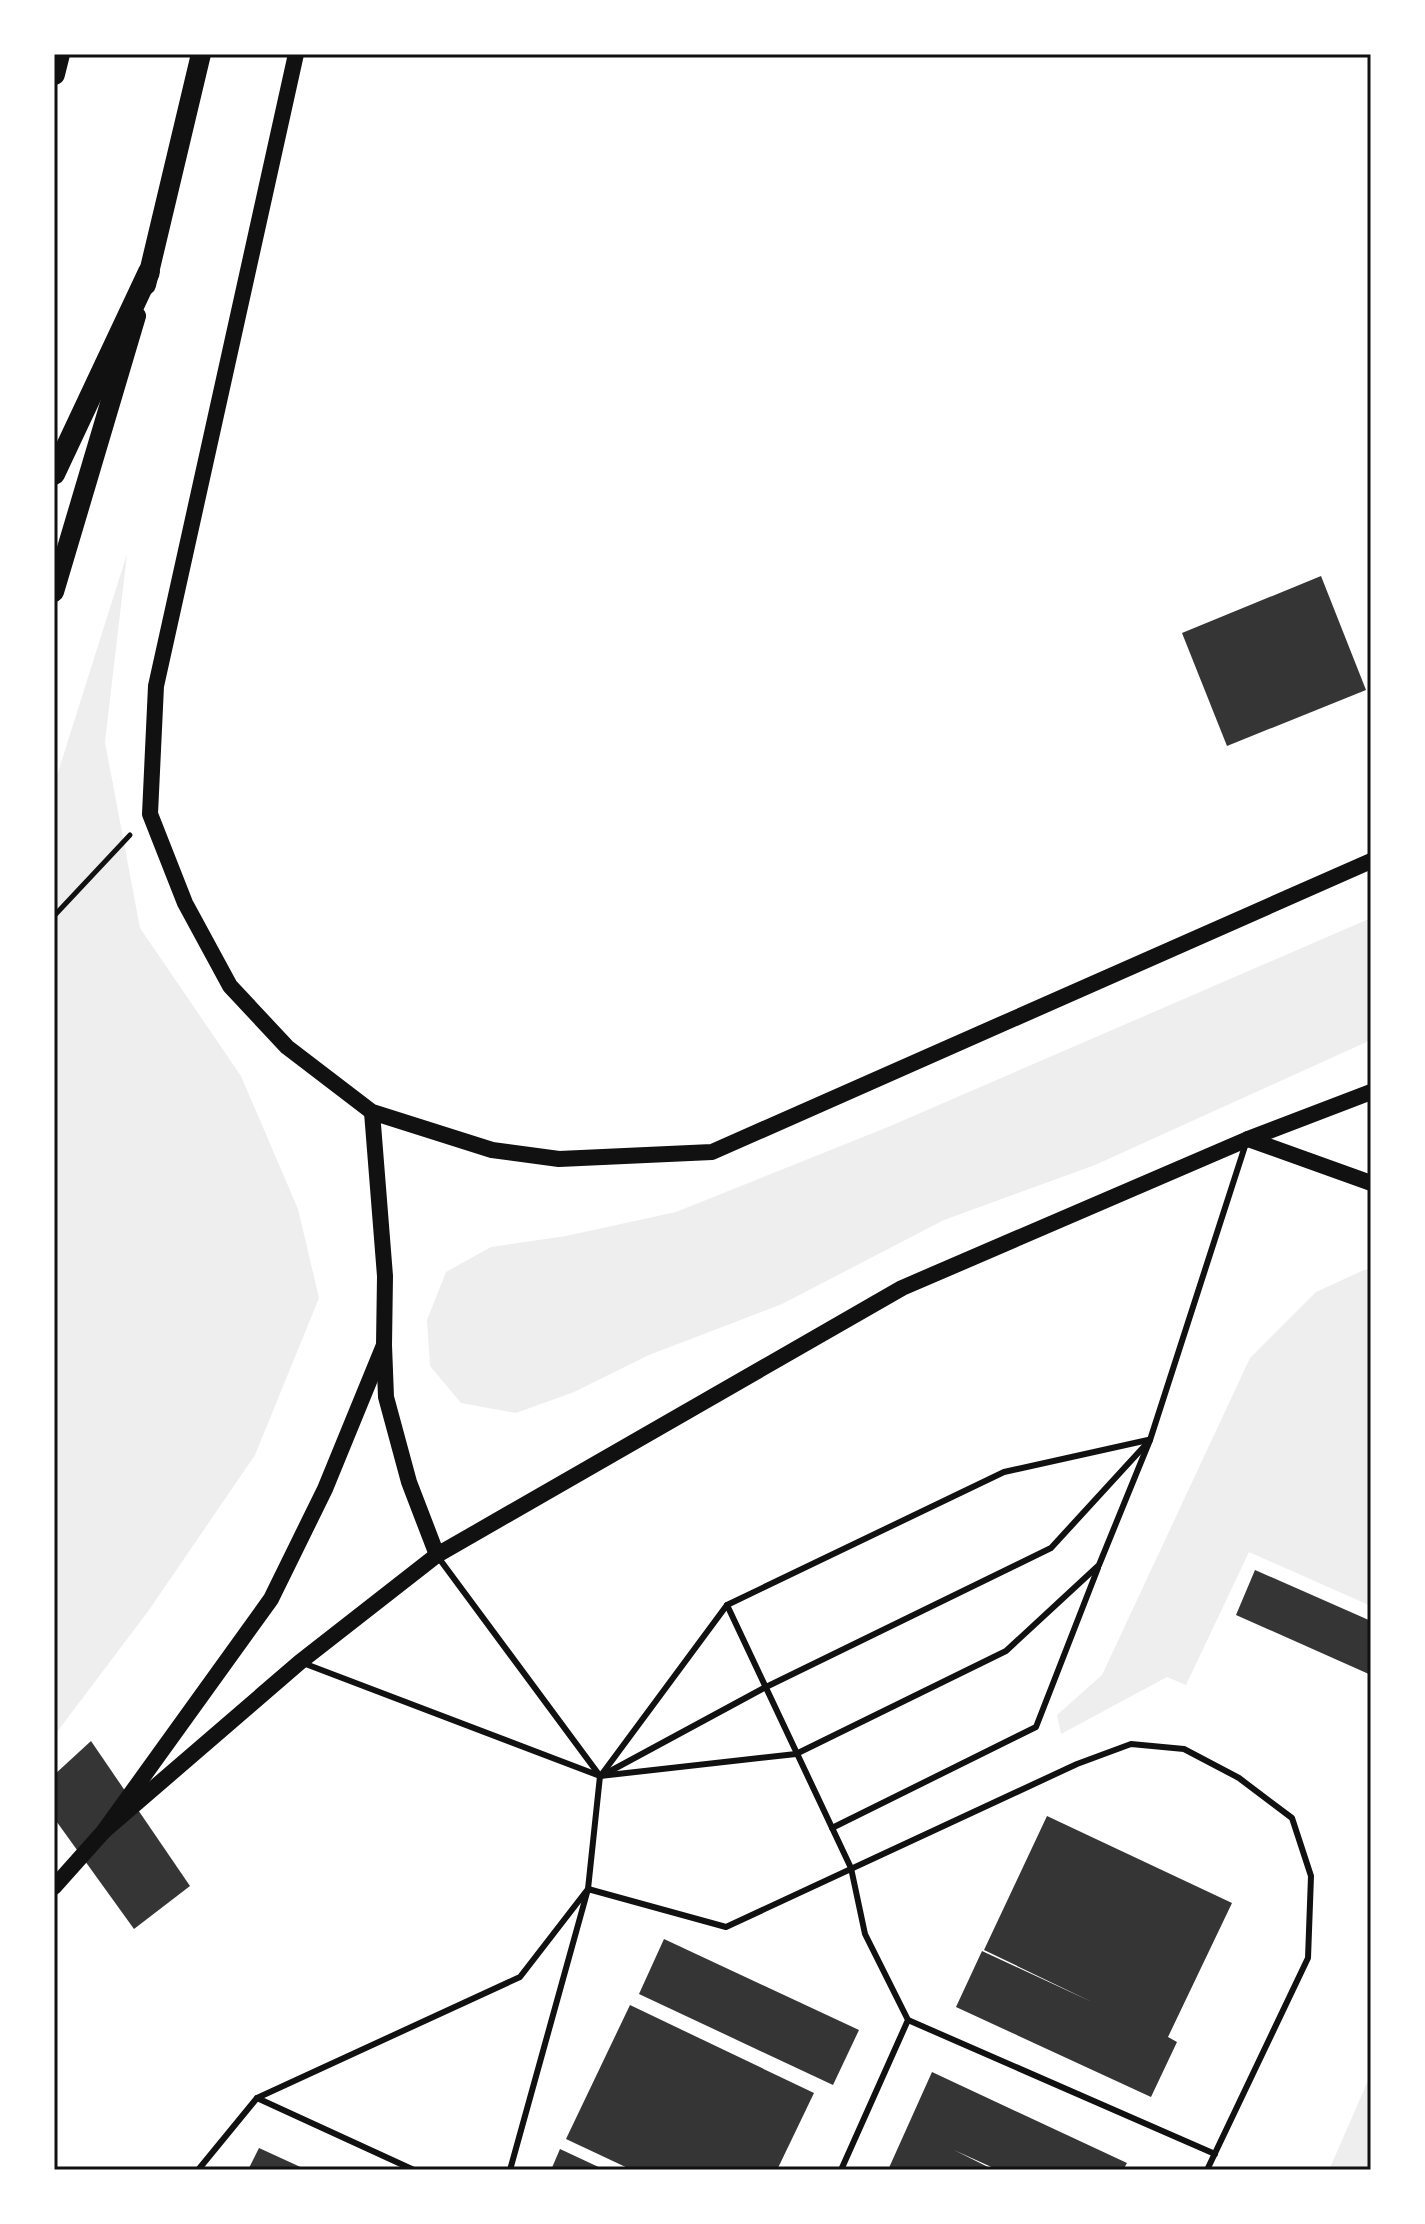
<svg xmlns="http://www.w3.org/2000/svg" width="1425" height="2224" viewBox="0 0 1425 2224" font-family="'Playfair Display',serif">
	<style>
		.green { fill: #eee }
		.building { fill: #353535 }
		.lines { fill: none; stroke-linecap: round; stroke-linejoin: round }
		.path { stroke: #111; stroke-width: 5 }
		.service { stroke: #111; stroke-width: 6 }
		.secondary { stroke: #111; stroke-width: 16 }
		.primary { stroke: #111; stroke-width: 20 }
		.trunk { stroke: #111; stroke-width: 22 }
		.neatline { fill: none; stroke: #111; stroke-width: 3 }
	</style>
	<rect width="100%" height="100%" fill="#fff"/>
	<g class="green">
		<polygon points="127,554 105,742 140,928 241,1076 298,1209 319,1298 255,1455 149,1610 54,1736 54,785"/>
		<polygon points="1371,918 1371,1040 1095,1165 944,1220 782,1304 649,1355 574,1392 516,1413 461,1403 430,1366 427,1320 446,1272 491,1247 566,1236 676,1212 888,1127"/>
		<polygon points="1371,1269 1371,1606 1249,1552 1186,1685 1167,1677 1061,1734 1057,1715 1102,1675 1250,1358 1316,1292 1364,1270"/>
		<polygon points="1371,2074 1371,2170 1329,2170"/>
	</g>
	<g class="building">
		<polygon points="1321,576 1366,690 1227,746 1182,633"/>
		<polygon points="1255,1570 1371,1621 1371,1675 1236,1615"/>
		<polygon points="91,1741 190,1886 134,1929 54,1818 54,1775"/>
		<polygon points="1047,1816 1232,1903 1168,2037 1177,2042 1151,2097 956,2007 982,1951 1092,2002 984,1950"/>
		<polygon points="664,1939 859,2030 833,2085 639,1994"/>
		<polygon points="630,2005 814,2093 777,2170 632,2170 566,2139"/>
		<polygon points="932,2072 1127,2163 1123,2170 998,2170 954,2150 994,2170 888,2170"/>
		<polygon points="259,2148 307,2170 248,2170"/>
		<polygon points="560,2149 605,2170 551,2170"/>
	</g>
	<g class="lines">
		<polyline class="path" points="54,916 130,835"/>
		<g class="service">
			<polyline points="438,1557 600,1776"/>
			<polyline points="727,1605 851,1868 865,1934 908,2020 841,2170"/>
			<polyline points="303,1663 600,1776 796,1754 1006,1651 1099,1565 1150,1440"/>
			<polyline points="602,1774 727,1605 1004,1472 1148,1440"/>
			<polyline points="603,1775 764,1688 1051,1548 1150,1440 1246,1143"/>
			<polyline points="832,1828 1036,1727 1098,1568"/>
			<polyline points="908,2020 1215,2154"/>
			<polyline points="257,2098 414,2170"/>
			<polyline points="198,2170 257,2098 520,1977 588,1889 600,1776"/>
			<polyline points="510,2170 588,1889 726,1927 1077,1764 1131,1744 1184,1749 1239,1778 1292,1818 1311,1876 1308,1958 1207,2170"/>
		</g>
		<g class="secondary">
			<polyline points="296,54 156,686 150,814 185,903 230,986 287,1047 372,1112 492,1150 559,1159 712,1152 1371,861"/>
			<polyline points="372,1112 385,1276 384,1345 386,1397 409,1482 437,1555"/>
			<polyline points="1248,1139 1371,1183"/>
			<polyline points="104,1831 300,1662 437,1555 902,1288 1248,1139 1371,1092"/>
			<polyline points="54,1887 104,1831 271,1599 325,1489 384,1345"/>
		</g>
		<g class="primary">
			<polyline points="146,285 201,54"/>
			<polyline points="54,592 136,316"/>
		</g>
		<g class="trunk">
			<polyline points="54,74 59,54"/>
			<polyline points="54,474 149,272"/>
		</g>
	</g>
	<rect width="1425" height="2224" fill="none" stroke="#ffffff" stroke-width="112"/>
	<rect x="56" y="56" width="1313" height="2112" class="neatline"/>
</svg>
